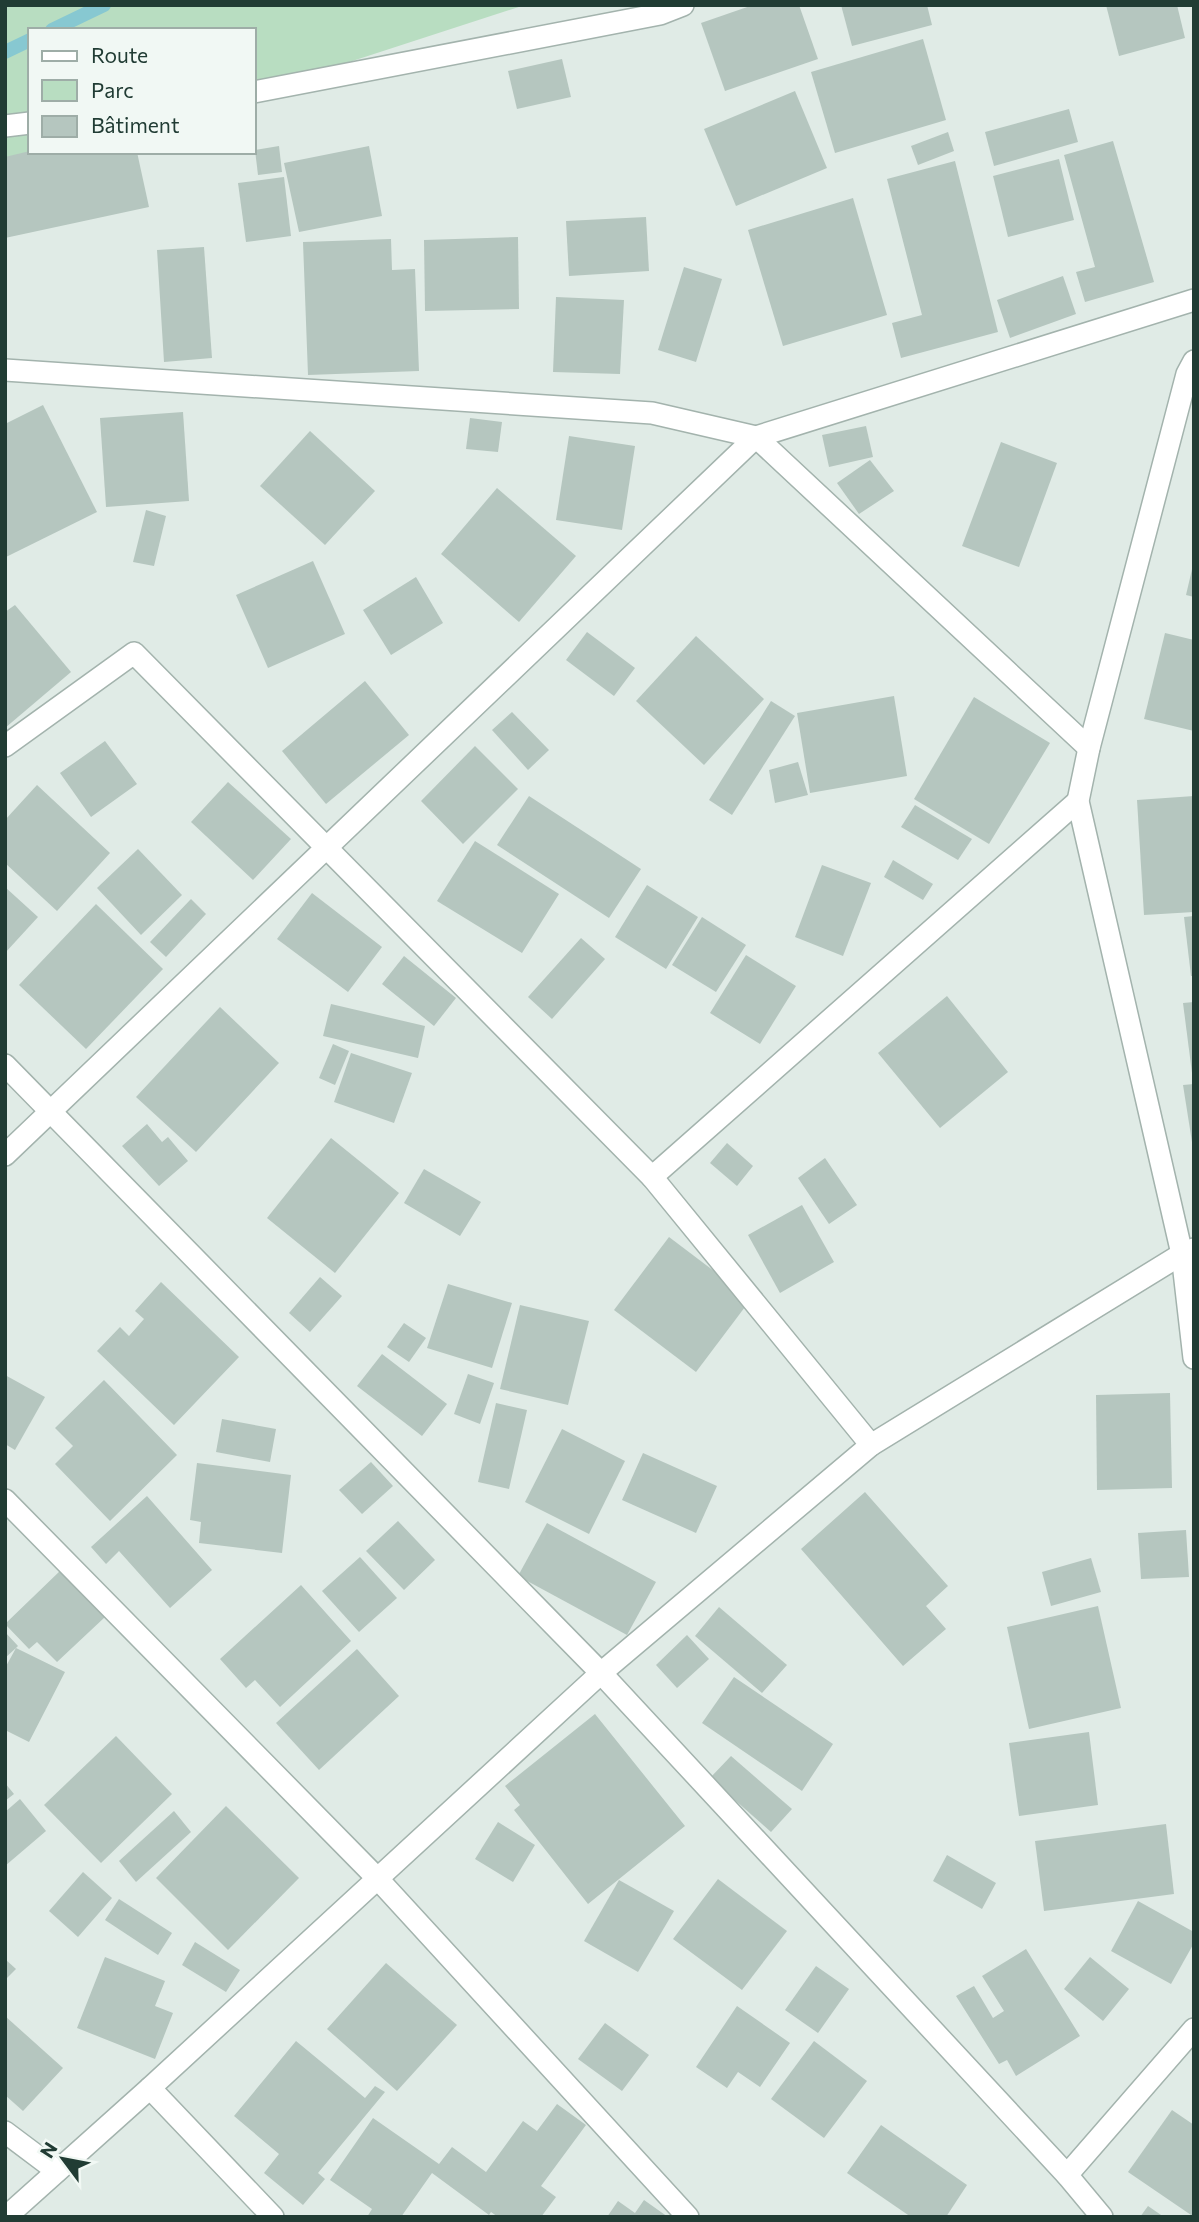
<svg xmlns="http://www.w3.org/2000/svg" width="1199" height="2222" viewBox="0 0 1199 2222" font-family="Commissioner,sans-serif">
	<style>
		.green { fill: #b8ddc1 }
		.lines { fill: none; stroke-linecap: round; stroke-linejoin: round }
		.stream { stroke: #87c8d1; stroke-width: 14 }
		.building { fill: #b5c6bf }
		.street-casing { stroke: #a3b3ad; stroke-width: 24 }
		.street { stroke: #fff; stroke-width: 21 }
	</style>
	<rect width="100%" height="100%" fill="#e0ebe6"/>
	<polygon class="green" points="5,5 525,5 254,93 254,30 30,30 30,152 5,172"/>
	<g class="lines">
		<g class="stream">
			<polyline points="52,30 104,5"/>
			<polyline points="5,52 30,40"/>
		</g>
	</g>
	<g class="building">
		<polygon points="753,5 799,5 818,59 725,91 701,23"/>
		<polygon points="841,5 927,5 932,25 852,46"/>
		<polygon points="1106,5 1177,5 1185,38 1119,56"/>
		<polygon points="923,39 946,120 835,153 811,72"/>
		<polygon points="562,59 571,97 517,109 508,71"/>
		<polygon points="795,91 827,168 736,206 704,129"/>
		<polygon points="1069,109 1078,142 994,166 985,132"/>
		<polygon points="948,132 954,151 918,165 911,146"/>
		<polygon points="1113,141 1154,282 1085,302 1076,272 1095,267 1064,155"/>
		<polygon points="279,146 282,172 258,175 255,150"/>
		<polygon points="369,146 382,216 299,232 284,163"/>
		<polygon points="30,151 137,152 149,207 5,238 5,157"/>
		<polygon points="1059,159 1074,220 1008,237 993,176"/>
		<polygon points="955,161 998,332 901,358 892,323 922,315 887,179"/>
		<polygon points="284,177 291,236 246,242 238,183"/>
		<polygon points="853,198 887,315 783,346 748,230"/>
		<polygon points="646,217 649,271 569,276 566,221"/>
		<polygon points="518,237 519,309 425,311 424,240"/>
		<polygon points="391,239 392,270 415,269 419,371 308,375 303,242"/>
		<polygon points="204,247 212,358 164,362 157,250"/>
		<polygon points="684,267 722,279 696,362 658,350"/>
		<polygon points="1063,276 1076,314 1010,338 997,300"/>
		<polygon points="556,297 624,300 620,374 553,372"/>
		<polygon points="43,405 97,512 6,557 5,424"/>
		<polygon points="183,412 189,501 106,507 100,418"/>
		<polygon points="470,418 502,422 498,452 466,449"/>
		<polygon points="866,426 873,457 829,467 822,435"/>
		<polygon points="310,431 375,491 325,545 260,486"/>
		<polygon points="569,436 635,446 622,530 556,520"/>
		<polygon points="1001,442 1057,463 1019,567 962,546"/>
		<polygon points="870,460 894,491 859,514 837,483"/>
		<polygon points="497,488 576,556 519,622 441,554"/>
		<polygon points="146,510 166,516 154,566 133,562"/>
		<polygon points="313,561 345,634 268,668 236,595"/>
		<polygon points="1193,565 1194,565 1194,597 1186,595"/>
		<polygon points="416,577 443,623 391,655 363,610"/>
		<polygon points="15,605 71,672 5,728 5,612"/>
		<polygon points="587,632 635,668 614,696 566,660"/>
		<polygon points="1165,633 1194,640 1194,731 1144,719"/>
		<polygon points="696,636 764,699 704,765 636,701"/>
		<polygon points="365,681 409,735 326,804 282,751"/>
		<polygon points="894,696 907,776 810,793 797,713"/>
		<polygon points="974,697 1050,743 989,844 914,799"/>
		<polygon points="771,701 795,716 732,815 709,800"/>
		<polygon points="512,712 549,750 528,770 492,730"/>
		<polygon points="105,741 137,784 91,817 60,773"/>
		<polygon points="475,746 518,789 463,844 421,801"/>
		<polygon points="798,762 808,795 775,803 769,770"/>
		<polygon points="228,782 291,839 253,880 191,822"/>
		<polygon points="37,785 110,853 57,911 5,863 5,820"/>
		<polygon points="529,796 641,869 609,918 497,845"/>
		<polygon points="1194,796 1194,912 1144,915 1137,800"/>
		<polygon points="915,805 972,839 958,860 901,827"/>
		<polygon points="475,841 559,894 522,953 437,901"/>
		<polygon points="138,849 182,895 141,935 97,888"/>
		<polygon points="893,860 933,884 923,900 884,877"/>
		<polygon points="822,865 871,883 843,956 795,937"/>
		<polygon points="647,885 698,917 666,969 615,937"/>
		<polygon points="5,887 38,917 5,953"/>
		<polygon points="312,893 382,947 348,992 277,939"/>
		<polygon points="191,899 206,914 166,957 150,942"/>
		<polygon points="96,904 163,969 86,1049 19,985"/>
		<polygon points="1194,916 1194,976 1191,976 1184,917"/>
		<polygon points="702,917 746,945 716,992 672,965"/>
		<polygon points="581,938 605,959 552,1019 528,997"/>
		<polygon points="746,955 796,986 760,1044 710,1013"/>
		<polygon points="404,956 456,998 434,1026 382,984"/>
		<polygon points="947,996 1008,1072 940,1128 878,1053"/>
		<polygon points="1194,1002 1194,1073 1192,1073 1183,1003"/>
		<polygon points="331,1004 425,1026 418,1058 323,1036"/>
		<polygon points="220,1007 279,1063 196,1152 136,1097"/>
		<polygon points="333,1044 349,1051 335,1085 319,1078"/>
		<polygon points="351,1053 412,1073 394,1123 334,1102"/>
		<polygon points="1194,1084 1194,1142 1192,1142 1183,1085"/>
		<polygon points="147,1124 162,1142 168,1137 188,1161 159,1186 122,1146"/>
		<polygon points="331,1138 399,1193 335,1273 267,1218"/>
		<polygon points="727,1143 753,1166 737,1186 710,1163"/>
		<polygon points="825,1158 857,1205 829,1224 798,1178"/>
		<polygon points="424,1169 481,1202 460,1236 404,1203"/>
		<polygon points="802,1205 834,1262 780,1293 748,1235"/>
		<polygon points="669,1237 751,1299 696,1372 614,1310"/>
		<polygon points="320,1277 342,1296 310,1332 289,1313"/>
		<polygon points="161,1282 239,1357 174,1425 97,1351 120,1327 129,1336 144,1319 135,1311"/>
		<polygon points="448,1284 512,1303 492,1368 427,1348"/>
		<polygon points="520,1305 589,1321 568,1405 500,1389"/>
		<polygon points="404,1323 426,1338 409,1362 387,1347"/>
		<polygon points="382,1354 447,1404 422,1436 357,1386"/>
		<polygon points="468,1374 494,1383 480,1424 454,1414"/>
		<polygon points="5,1375 45,1397 15,1450 5,1444"/>
		<polygon points="104,1380 177,1455 110,1521 55,1464 73,1446 55,1428"/>
		<polygon points="1170,1393 1172,1488 1097,1490 1096,1395"/>
		<polygon points="496,1403 527,1410 509,1489 478,1482"/>
		<polygon points="222,1419 276,1429 270,1462 216,1452"/>
		<polygon points="562,1429 625,1461 589,1534 525,1502"/>
		<polygon points="643,1453 717,1486 696,1533 622,1500"/>
		<polygon points="371,1462 393,1486 362,1514 339,1490"/>
		<polygon points="197,1463 291,1475 282,1553 199,1543 201,1522 190,1520"/>
		<polygon points="865,1492 948,1586 926,1606 946,1629 903,1666 801,1549"/>
		<polygon points="147,1496 212,1570 170,1608 119,1551 106,1564 91,1547"/>
		<polygon points="398,1521 435,1560 404,1590 366,1551"/>
		<polygon points="547,1523 656,1582 627,1635 518,1576"/>
		<polygon points="1186,1530 1189,1577 1141,1579 1138,1533"/>
		<polygon points="360,1557 397,1598 359,1632 322,1591"/>
		<polygon points="1091,1558 1101,1592 1051,1606 1042,1572"/>
		<polygon points="61,1570 105,1617 57,1662 37,1642 29,1649 5,1624"/>
		<polygon points="301,1585 351,1641 280,1707 255,1680 246,1688 220,1659"/>
		<polygon points="1098,1606 1121,1708 1029,1729 1007,1627"/>
		<polygon points="719,1607 787,1665 762,1693 695,1636"/>
		<polygon points="5,1632 18,1646 16,1648 65,1672 29,1742 5,1730 5,1668 16,1648 5,1658"/>
		<polygon points="687,1635 709,1659 677,1688 656,1665"/>
		<polygon points="357,1649 399,1696 319,1770 276,1723"/>
		<polygon points="734,1677 833,1744 802,1791 702,1723"/>
		<polygon points="595,1714 685,1826 588,1904 514,1810 520,1805 505,1786"/>
		<polygon points="1089,1732 1098,1805 1019,1816 1009,1743"/>
		<polygon points="116,1736 172,1794 101,1863 44,1805"/>
		<polygon points="731,1756 792,1809 771,1832 710,1778"/>
		<polygon points="5,1783 14,1794 5,1801"/>
		<polygon points="20,1799 46,1831 5,1866 5,1812"/>
		<polygon points="226,1806 299,1878 228,1950 156,1878"/>
		<polygon points="174,1811 191,1832 136,1882 119,1861"/>
		<polygon points="498,1822 535,1845 513,1882 475,1859"/>
		<polygon points="1166,1824 1174,1894 1044,1911 1035,1841"/>
		<polygon points="947,1855 996,1883 982,1909 933,1881"/>
		<polygon points="83,1872 112,1898 78,1937 49,1911"/>
		<polygon points="718,1879 787,1931 742,1990 673,1939"/>
		<polygon points="619,1880 674,1911 638,1972 584,1941"/>
		<polygon points="119,1899 172,1933 158,1955 105,1920"/>
		<polygon points="1138,1901 1194,1932 1194,1943 1171,1984 1111,1951"/>
		<polygon points="195,1942 240,1970 226,1992 182,1965"/>
		<polygon points="1026,1949 1080,2036 1016,2076 1007,2060 999,2064 956,1996 974,1986 993,2018 1004,2011 982,1976"/>
		<polygon points="105,1957 165,1981 155,2006 173,2013 155,2059 77,2028"/>
		<polygon points="1090,1957 1129,1989 1103,2021 1064,1989"/>
		<polygon points="5,1959 16,1969 5,1980"/>
		<polygon points="386,1963 457,2025 397,2091 327,2029"/>
		<polygon points="816,1966 849,1989 818,2033 785,2010"/>
		<polygon points="737,2006 790,2043 760,2087 738,2072 727,2088 696,2067"/>
		<polygon points="5,2016 63,2068 23,2111 5,2095"/>
		<polygon points="605,2023 649,2055 622,2091 578,2059"/>
		<polygon points="296,2041 365,2098 375,2086 385,2092 318,2173 325,2179 303,2205 264,2173 279,2154 234,2116"/>
		<polygon points="814,2041 867,2081 824,2138 771,2099"/>
		<polygon points="557,2104 586,2125 541,2186 556,2197 541,2217 498,2217 491,2212 489,2215 432,2173 401,2217 367,2217 372,2209 330,2180 373,2118 439,2164 452,2147 486,2172 523,2121 537,2131"/>
		<polygon points="1172,2110 1194,2125 1194,2217 1128,2172"/>
		<polygon points="881,2125 967,2185 946,2217 911,2217 847,2173"/>
		<polygon points="644,2200 668,2217 607,2217 618,2201 635,2213"/>
		<polygon points="1148,2206 1164,2217 1140,2217"/>
	</g>
	<g class="lines">
		<defs>
			<g id="street">
				<polyline points="254,92 660,14 683,5"/>
				<polyline points="5,126 30,123"/>
				<polyline points="1194,361 1187,374 1089,748 1078,801 1182,1254 1194,1358"/>
				<polyline points="5,370 652,413 756,437 1089,748"/>
				<polyline points="5,746 134,653 652,1177 1078,801"/>
				<polyline points="5,1065 601,1673 1067,2175 1102,2217"/>
				<polyline points="5,1155 756,437 1194,300"/>
				<polyline points="652,1177 871,1445"/>
				<polyline points="5,1500 377,1878 688,2217"/>
				<polyline points="150,2088 273,2217"/>
				<polyline points="5,2132 57,2171"/>
				<polyline points="1067,2175 1194,2029"/>
				<polyline points="6,2217 150,2088 601,1673 871,1445 1182,1254 1194,1249"/>
			</g>
		</defs>
		<use href="#street" class="street-casing"/>
		<use href="#street" class="street"/>
	</g>
	<rect width="1199" height="2222" fill="none" stroke="#213c34" stroke-width="14"/>
	<rect x="28" y="28" width="228" height="126" fill="#f1f8f4" stroke="#9eada7" stroke-width="2"/>
	<rect x="42" y="51" width="35" height="10" fill="#ffffff" stroke="#9eada7" stroke-width="2"/>
	<text x="91" y="63" font-size="21" fill="#213c34">Route</text>
	<rect x="42" y="80" width="35" height="21" fill="#b8ddc1" stroke="#9eada7" stroke-width="2"/>
	<text x="91" y="98" font-size="21" fill="#213c34">Parc</text>
	<rect x="42" y="116" width="35" height="21" fill="#b5c6bf" stroke="#9eada7" stroke-width="2"/>
	<text x="91" y="133" font-size="21" fill="#213c34">Bâtiment</text>
	<g transform="translate(63 2159) rotate(302)" stroke="#f1f8f4" stroke-width="5" paint-order="stroke">
	<path d="M0-5L12 26L0 18L-12 26Z" fill="#213c34"/>
	<text y="-10" font-size="19" font-weight="bold" text-anchor="middle" fill="#213c34">N</text>
	</g>
</svg>
